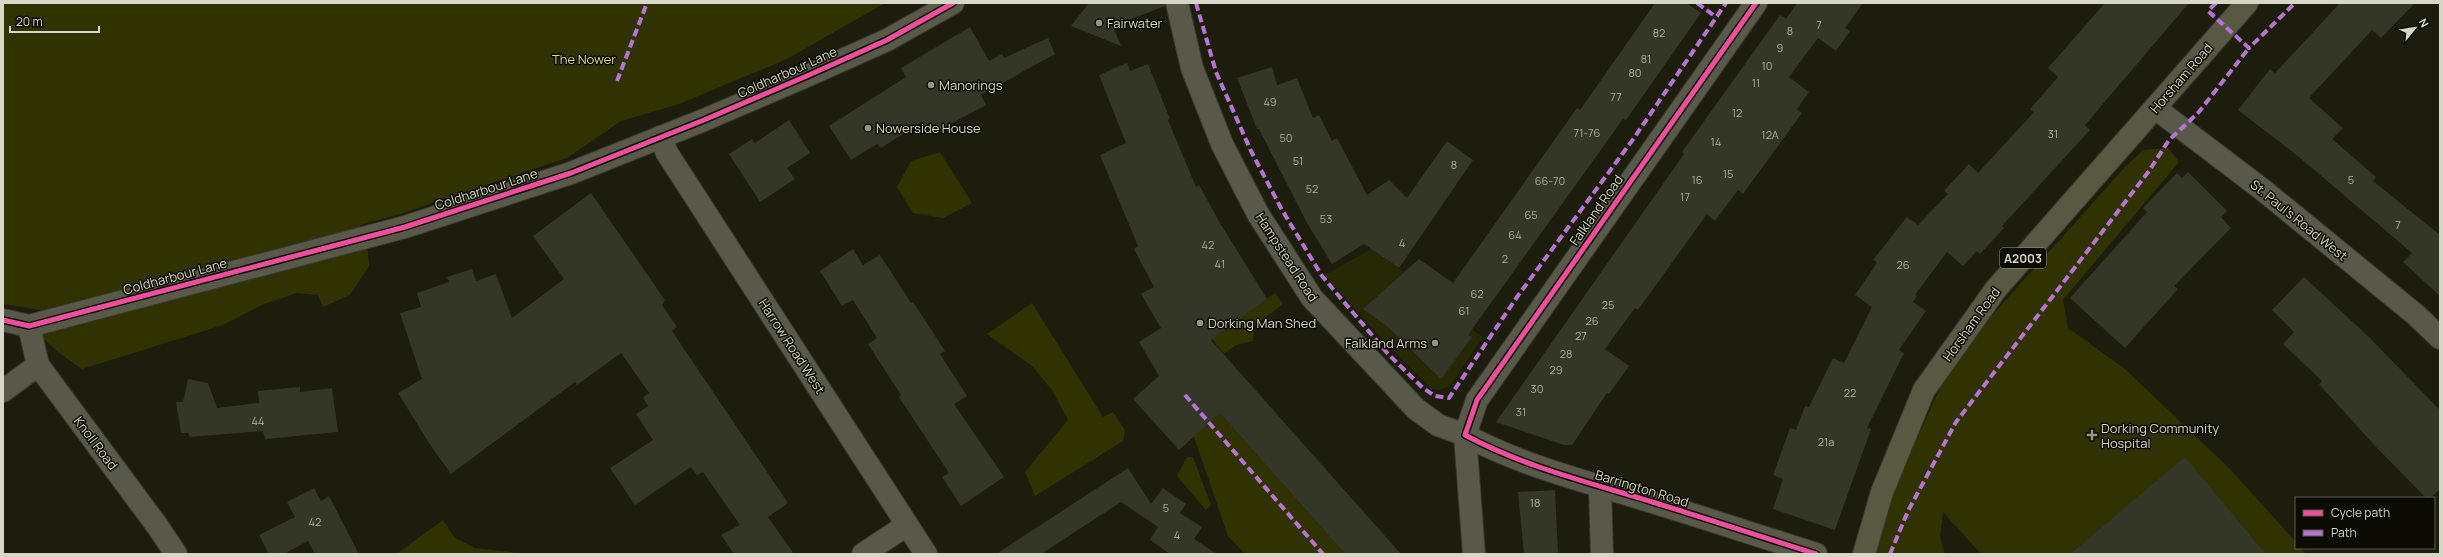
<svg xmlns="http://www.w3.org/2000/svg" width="2443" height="557" viewBox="0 0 2443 557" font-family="Manrope,sans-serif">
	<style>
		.built { fill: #272805 }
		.green { fill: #313202 }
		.building { fill: #343628 }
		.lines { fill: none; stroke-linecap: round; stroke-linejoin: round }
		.minor-casing { stroke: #38392b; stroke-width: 24 }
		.major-casing { stroke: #38392b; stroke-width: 24 }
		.minor { stroke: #58594a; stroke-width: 22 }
		.major { stroke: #585843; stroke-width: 22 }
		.quiet { stroke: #b673d3; stroke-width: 4; stroke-dasharray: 8 4; stroke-linecap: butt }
		.cycleway-casing { stroke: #0b0b02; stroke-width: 8 }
		.cycleway { stroke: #ef4d9e; stroke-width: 5 }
		.poi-dot { fill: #959685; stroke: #0b0b02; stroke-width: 1.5 }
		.labels { text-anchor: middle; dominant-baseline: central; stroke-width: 3; stroke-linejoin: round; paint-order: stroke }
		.number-label { font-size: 11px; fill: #aeaf9e }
		.shield { fill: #0b0b02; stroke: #999a8b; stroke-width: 1 }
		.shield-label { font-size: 12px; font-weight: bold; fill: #d6d7c6 }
		.poi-label { font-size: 13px; fill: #d6d7c6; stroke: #0b0b02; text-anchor: start }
		.park-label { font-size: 13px; fill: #d9dc87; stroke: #0b0b02 }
		.street-label { font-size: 13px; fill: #d6d7c6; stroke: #0b0b02 }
	</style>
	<rect width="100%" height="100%" fill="#1c1d0c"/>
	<polygon class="built" points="1371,249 1422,285 1435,304 1483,337 1450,386 1440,390 1431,389 1375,331 1325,275"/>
	<g class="green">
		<polygon points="3,3 885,3 787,59 679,104 621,121 567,158 400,214 360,225 368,252 369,266 350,295 323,307 318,295 297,293 264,304 223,325 82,369 59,353 43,338 40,310 3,304"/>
		<polygon points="2168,148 2179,162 2063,300 2068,328 2125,369 2230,469 2296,542 2296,548 2301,548 2307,554 2266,554 2185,458 2070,554 1981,554 1943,512 1940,536 1945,554 1873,554 1890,498 1940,388 1988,320 2124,168 2143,150"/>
		<polygon points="940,152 972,203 943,218 913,213 897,187 911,161"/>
		<polygon points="1275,293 1283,304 1255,325 1253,341 1236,345 1224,354 1212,339"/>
		<polygon points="1032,303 1103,417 1113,412 1125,430 1123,441 1035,496 1025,472 1068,420 1052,390 1032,366 987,334"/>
		<polygon points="1199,389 1345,554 1245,554 1228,536 1194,437 1177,419"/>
		<polygon points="1187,457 1193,457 1211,505 1206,510 1177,476"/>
		<polygon points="443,520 454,537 475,548 528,554 396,554"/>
	</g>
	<g class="building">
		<polygon points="1089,3 1165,3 1165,6 1113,26 1121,46 1071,26"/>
		<polygon points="1655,3 1686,3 1701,13 1626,120 1623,119 1468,335 1472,337 1441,379 1388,327 1363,309 1419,259 1453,283 1577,108 1580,110"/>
		<polygon points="1797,3 1863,3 1845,28 1850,31 1836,51 1818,38 1789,77 1809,92 1797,109 1802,113 1743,194 1738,190 1715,221 1707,214 1638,310 1635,308 1605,349 1629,366 1609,394 1607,393 1572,445 1564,445 1496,422 1684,154 1682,152 1780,15 1786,19"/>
		<polygon points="2105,3 2189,3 2085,125 2090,130 2002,226 2004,228 1980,254 1977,251 1963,266 1947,252 1915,295 1917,296 1913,302 1926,311 1899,350 1904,353 1867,428 1871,429 1835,530 1773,509 1783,479 1773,475 1790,428 1796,430 1805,406 1809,407 1833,358 1844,363 1872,307 1855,295 1877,263 1873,260 1907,217 1918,225 1948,194 1944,191 1969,164 1978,173 2034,112 2030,109 2058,77 2048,68"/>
		<polygon points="2340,3 2415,3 2381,38 2372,30 2309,98 2343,128 2332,139 2376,177 2373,181 2440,235 2440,296 2403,262 2412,253 2299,157 2238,110 2270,69 2275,73"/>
		<polygon points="970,27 989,61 1002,54 1004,58 1048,38 1055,54 981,95 986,105 930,135 922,122 881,148 877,144 851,160 829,126 906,77 901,68"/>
		<polygon points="1127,63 1130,71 1148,64 1170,119 1168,120 1196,187 1199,185 1220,223 1267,299 1211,340 1401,554 1345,554 1220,413 1179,450 1133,399 1159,376 1139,342 1161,328 1141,294 1154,287 1134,249 1138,246 1100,155 1126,143 1099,75"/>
		<polygon points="1272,67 1277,85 1297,78 1313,118 1319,115 1332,141 1337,138 1367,195 1389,180 1407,198 1447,141 1473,160 1399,268 1364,244 1332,264 1307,223 1259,129 1257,129 1237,78"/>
		<polygon points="789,120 810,153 787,168 795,179 760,202 729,154 752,139 755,143"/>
		<polygon points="2188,172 2227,211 2221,217 2231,228 2174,286 2178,289 2125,348 2070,298 2147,212 2143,208 2177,173 2182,178"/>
		<polygon points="591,193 665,300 662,305 677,327 672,331 788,503 768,517 794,554 734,554 721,535 740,525 703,472 697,475 691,467 635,505 610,468 653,440 636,414 648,406 643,397 649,393 621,353 577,385 575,382 451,474 429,443 398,393 422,379 400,313 421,307 417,293 449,282 447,277 472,269 476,281 496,274 512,318 564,279 533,236"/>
		<polygon points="853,249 863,265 880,255 911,303 913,302 945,351 940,354 967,396 954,404 1004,477 961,506 942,477 949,473 899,397 901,395 868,344 877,338 853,300 842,306 820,271"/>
		<polygon points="2304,277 2369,337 2440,410 2440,489 2430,498 2426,498 2376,447 2319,384 2322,381 2283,344 2294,332 2272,310"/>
		<polygon points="188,379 208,383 217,408 259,403 258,391 300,387 300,392 332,388 338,432 265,439 263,431 190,437 188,433 181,433 176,402 183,402"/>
		<polygon points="2185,457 2266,554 2070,554"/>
		<polygon points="1128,468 1151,504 1163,488 1186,504 1180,513 1202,527 1194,539 1217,554 1170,554 1150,540 1158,527 1121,502 1041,554 996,554"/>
		<polygon points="314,488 321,501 329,496 359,554 315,554 308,541 284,554 269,554 259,535 295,517 287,502"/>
		<polygon points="1555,490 1558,554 1524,554 1518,492"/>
	</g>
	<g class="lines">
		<defs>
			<g id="minor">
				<polyline points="1177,3 1192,68 1222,144 1258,214 1312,298 1416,409 1438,425 1465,435 1474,554"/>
				<path d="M1756,3L1477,400L1465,435C1526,468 1596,484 1662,505C1714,521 1765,538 1816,554"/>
				<polyline points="2155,108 2263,190 2416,315 2440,338"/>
				<polyline points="660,137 667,153 926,554"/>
				<polyline points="3,320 29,326 405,227 571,173 704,120 809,75 887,40 953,3"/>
				<polyline points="29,326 38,365 158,527 176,554"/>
				<polyline points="3,391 38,365"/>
				<polyline points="1600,488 1602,554"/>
				<polyline points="863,554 907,525"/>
			</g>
			<polyline id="major" points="1864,554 1882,492 1924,390 1996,289 2247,3"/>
		</defs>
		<use href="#minor" class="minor-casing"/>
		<use href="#major" class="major-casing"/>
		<use href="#minor" class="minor"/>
		<use href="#major" class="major"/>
		<g class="quiet">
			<polyline points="1196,3 1216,72 1251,151 1282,210 1322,276 1388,354 1423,388 1435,396 1449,398 1517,297 1634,138 1726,3"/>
			<polyline points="1697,3 1716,17"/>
			<polyline points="2216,3 2208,11 2249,48 2295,3"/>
			<polyline points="617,81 647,3"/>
			<polyline points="1185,395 1323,554"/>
			<polyline points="1890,554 1908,511 1956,422 2149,171 2169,140 2198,113 2249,48"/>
		</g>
		<defs>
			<g id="cycleway">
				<path d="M1756,3L1477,400L1465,435C1526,468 1596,484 1662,505C1714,521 1765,538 1816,554"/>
				<polyline points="3,320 29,326 405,227 571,173 704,120 809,75 887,40 953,3"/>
			</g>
		</defs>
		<use href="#cycleway" class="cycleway-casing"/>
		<use href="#cycleway" class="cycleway"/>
	</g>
	<g class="poi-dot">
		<circle cx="1099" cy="23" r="4"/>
		<circle cx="931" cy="85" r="4"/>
		<circle cx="868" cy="128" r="4"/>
		<circle cx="1200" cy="323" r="4"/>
		<circle cx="1435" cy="343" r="4"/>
		<path d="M2090 429h4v4h4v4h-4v4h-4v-4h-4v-4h4z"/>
	</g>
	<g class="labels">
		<g class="number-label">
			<text x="1819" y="24">7</text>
			<text x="1790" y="30">8</text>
			<text x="1659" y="32">82</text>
			<text x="1780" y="47">9</text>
			<text x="1646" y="58">81</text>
			<text x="1767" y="65">10</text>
			<text x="1635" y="72">80</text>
			<text x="1756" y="82">11</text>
			<text x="1616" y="96">77</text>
			<text x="1270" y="101">49</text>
			<text x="1737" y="112">12</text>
			<text x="1587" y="132">71-76</text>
			<text x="2053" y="133">31</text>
			<text x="1770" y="134">12A</text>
			<text x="1286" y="137">50</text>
			<text x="1716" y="141">14</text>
			<text x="1298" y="160">51</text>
			<text x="1454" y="164">8</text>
			<text x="1728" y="173">15</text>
			<text x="1697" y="179">16</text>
			<text x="2351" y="179">5</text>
			<text x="1550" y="180">66-70</text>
			<text x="1312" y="188">52</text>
			<text x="1685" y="196">17</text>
			<text x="1531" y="214">65</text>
			<text x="1326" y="218">53</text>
			<text x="2398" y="224">7</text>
			<text x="1515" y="234">64</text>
			<text x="1402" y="242">4</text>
			<text x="1208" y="244">42</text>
			<text x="1505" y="258">2</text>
			<text x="1220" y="263">41</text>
			<text x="1903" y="264">26</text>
			<text x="1477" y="293">62</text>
			<text x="1608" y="304">25</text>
			<text x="1464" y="310">61</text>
			<text x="1592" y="320">26</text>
			<text x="1581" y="335">27</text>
			<text x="1566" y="353">28</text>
			<text x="1556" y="369">29</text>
			<text x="1537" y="388">30</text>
			<text x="1850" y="392">22</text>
			<text x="1521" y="411">31</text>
			<text x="258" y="420">44</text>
			<text x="1826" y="441">21a</text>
			<text x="1535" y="502">18</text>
			<text x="1166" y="507">5</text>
			<text x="315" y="521">42</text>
			<text x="1177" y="534">4</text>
		</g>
		<rect class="shield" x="2000" y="248" width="46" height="20" rx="3"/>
		<g class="shield-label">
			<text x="2023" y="258">A2003</text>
		</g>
		<g class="poi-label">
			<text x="1107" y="23">Fairwater</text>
			<text x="939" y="85">Manorings</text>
			<text x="876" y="128">Nowerside House</text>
			<text x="1208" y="323">Dorking Man Shed</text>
			<text x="1427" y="343" text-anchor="end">Falkland Arms</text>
			<text x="2101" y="428">Dorking Community<tspan x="2101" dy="15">Hospital</tspan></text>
		</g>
		<g class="park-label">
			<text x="584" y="59">The Nower</text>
		</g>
		<g class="street-label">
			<text transform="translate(787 72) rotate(-24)">Coldharbour Lane</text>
			<text transform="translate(2181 78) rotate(-49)">Horsham Road</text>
			<text transform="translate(486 189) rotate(-18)">Coldharbour Lane</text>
			<text transform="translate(1596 210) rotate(-55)">Falkland Road</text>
			<text transform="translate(2299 220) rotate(39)">St. Paul's Road West</text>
			<text transform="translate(1287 257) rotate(57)">Hampstead Road</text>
			<text transform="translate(175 276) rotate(-15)">Coldharbour Lane</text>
			<text transform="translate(1971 324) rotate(-54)">Horsham Road</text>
			<text transform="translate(792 346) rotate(57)">Harrow Road West</text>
			<text transform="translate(96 443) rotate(53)">Knoll Road</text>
			<text transform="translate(1642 488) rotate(17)">Barrington Road</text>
		</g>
	</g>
	<rect width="2443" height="557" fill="none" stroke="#d6d7c6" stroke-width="8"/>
	<rect x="2295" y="497" width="140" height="52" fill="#0b0b02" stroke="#5c5d50"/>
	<rect x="2303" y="510" width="20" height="6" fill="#ef4d9e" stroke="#5c5d50"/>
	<text x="2331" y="517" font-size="12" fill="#d6d7c6">Cycle path</text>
	<rect x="2303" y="530" width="20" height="6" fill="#b673d3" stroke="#5c5d50"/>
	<text x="2331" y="537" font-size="12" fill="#d6d7c6">Path</text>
	<g transform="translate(2415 28) rotate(60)" stroke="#0b0b02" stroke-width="3" paint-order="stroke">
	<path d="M0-3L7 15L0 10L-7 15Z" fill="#d6d7c6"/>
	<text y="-6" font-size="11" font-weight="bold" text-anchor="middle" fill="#d6d7c6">N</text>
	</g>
	<path d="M10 26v6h89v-6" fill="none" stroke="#d6d7c6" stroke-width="2"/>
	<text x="16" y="26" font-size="12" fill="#d6d7c6" stroke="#0b0b02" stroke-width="3" paint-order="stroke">20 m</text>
</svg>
